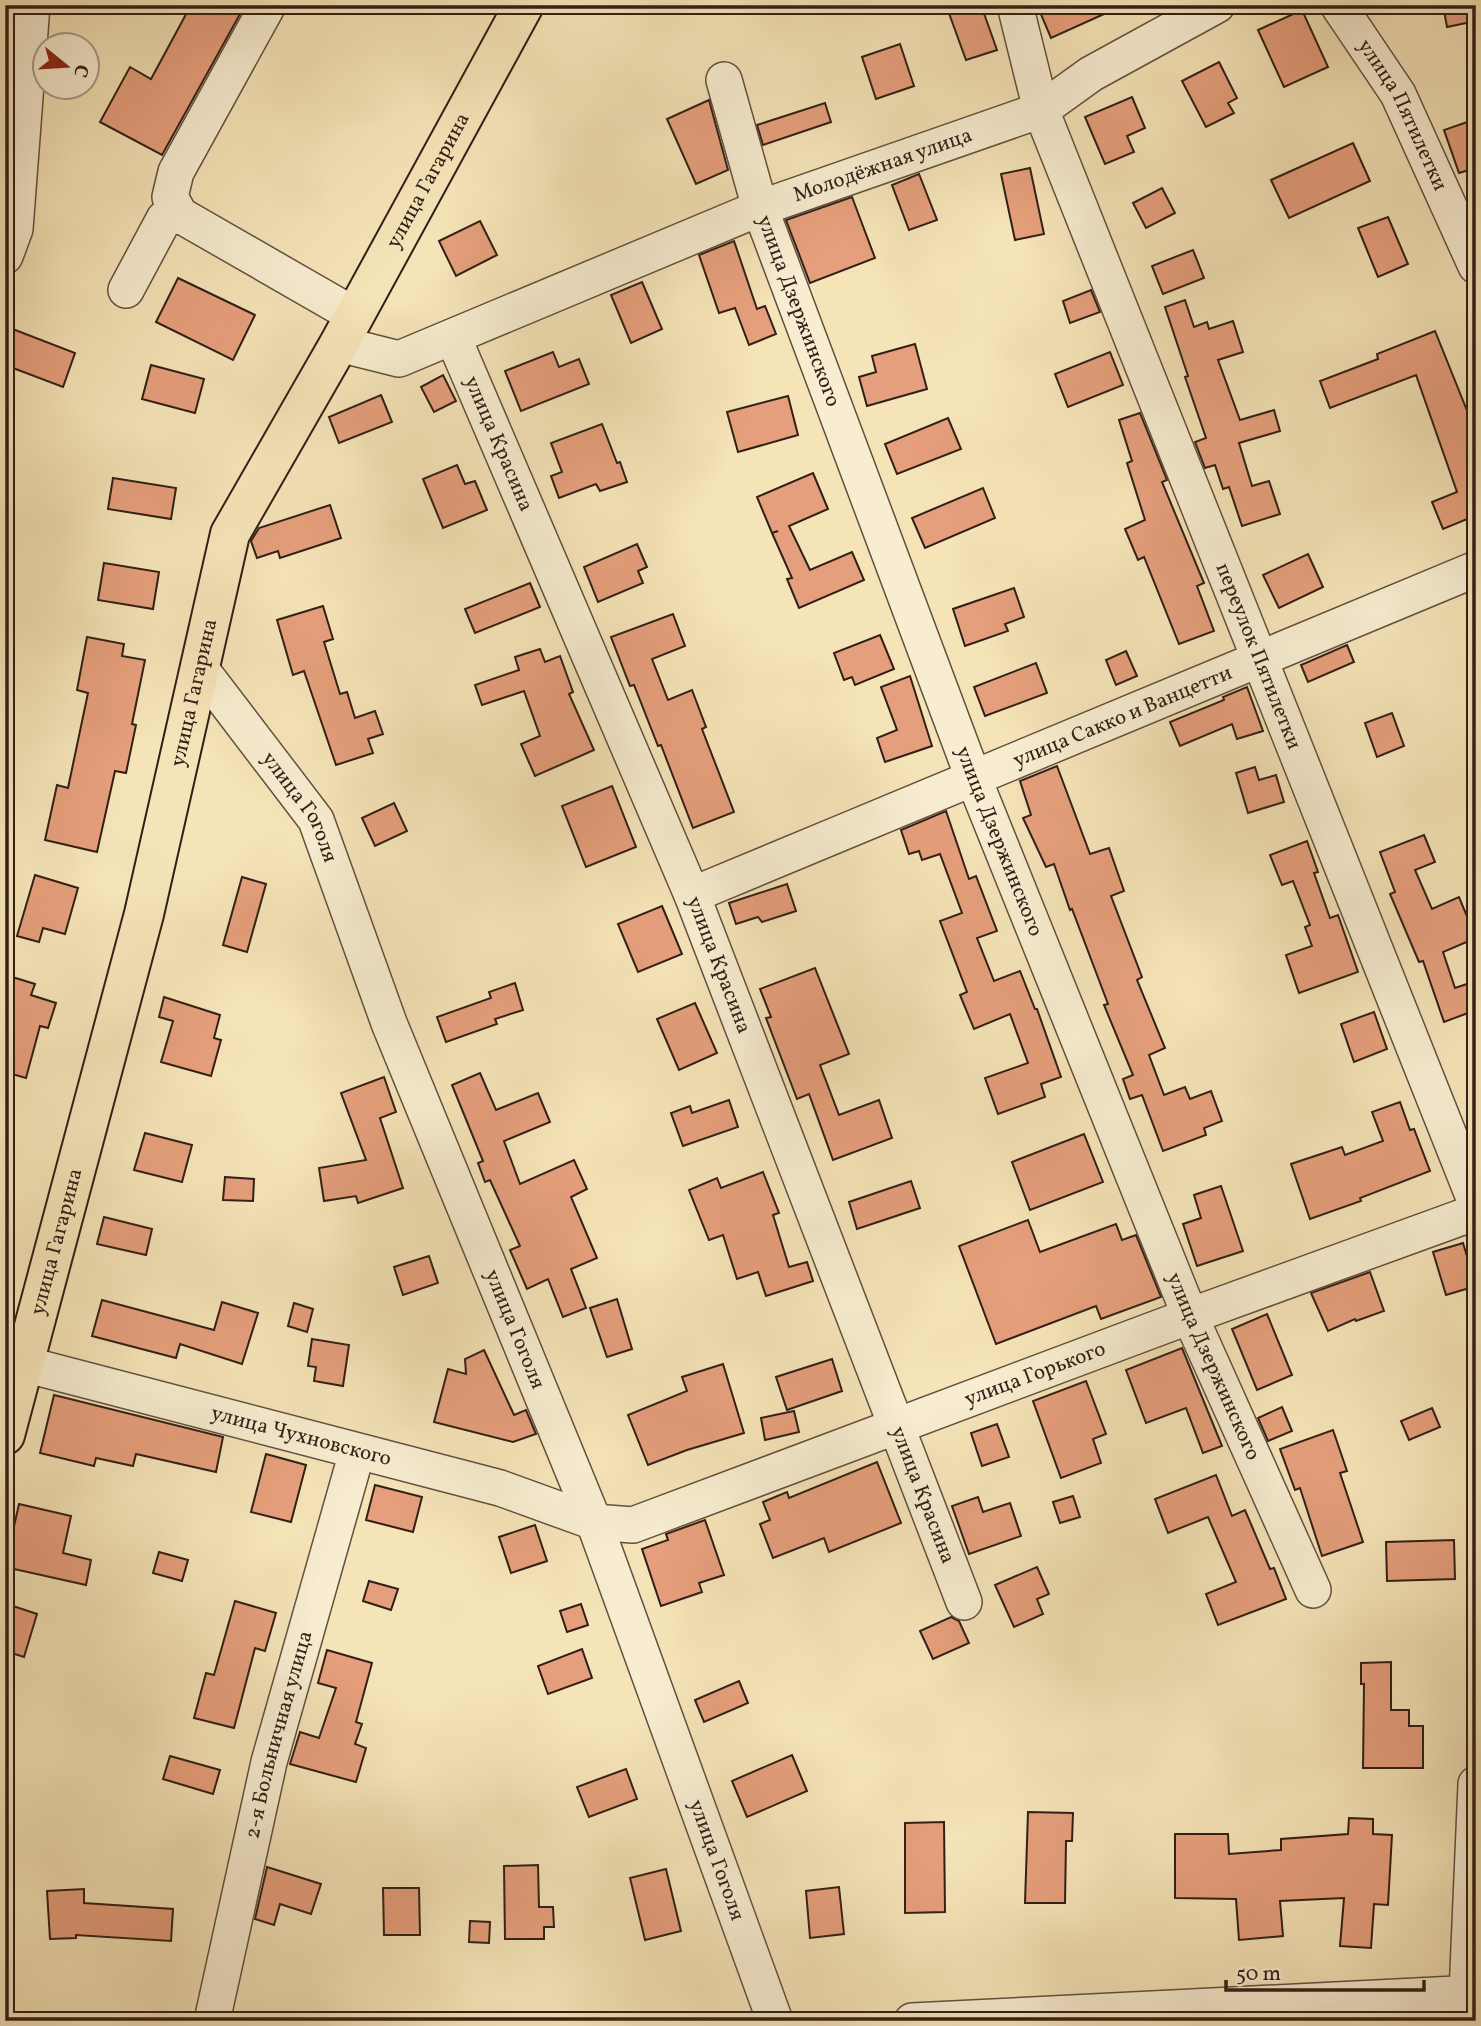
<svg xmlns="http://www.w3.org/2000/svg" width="1481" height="2026" viewBox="0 0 1481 2026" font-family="Vollkorn,serif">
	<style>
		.building { fill: #e69f7c; stroke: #311f17; stroke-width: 2 }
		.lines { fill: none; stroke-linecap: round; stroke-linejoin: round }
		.minor-casing { stroke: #62503f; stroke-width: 38 }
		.major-casing { stroke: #311f17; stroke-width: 42 }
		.minor { stroke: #f8edd1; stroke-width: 35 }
		.major { stroke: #f5e4b8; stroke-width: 38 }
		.labels { text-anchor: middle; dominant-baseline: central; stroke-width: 5; stroke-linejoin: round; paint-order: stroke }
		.street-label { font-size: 21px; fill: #311f17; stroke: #f8edd1 }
	</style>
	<rect width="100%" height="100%" fill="#f5e4b8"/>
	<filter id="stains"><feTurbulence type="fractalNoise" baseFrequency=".00286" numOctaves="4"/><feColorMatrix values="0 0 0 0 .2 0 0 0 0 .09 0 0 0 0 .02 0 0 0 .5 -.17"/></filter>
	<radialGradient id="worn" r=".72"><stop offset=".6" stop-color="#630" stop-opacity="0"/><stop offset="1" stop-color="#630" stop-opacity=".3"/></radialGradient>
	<g class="building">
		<polygon points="191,5 245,5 162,155 100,122 130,67 151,79"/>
		<polygon points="946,5 981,5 997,50 966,60"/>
		<polygon points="1037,5 1124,5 1051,38"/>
		<polygon points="1443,5 1476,5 1476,21 1447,27"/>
		<polygon points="1302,10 1328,67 1284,87 1258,30"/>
		<polygon points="900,44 914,86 876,99 862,57"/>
		<polygon points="1219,62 1237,98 1228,103 1234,113 1206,127 1182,81"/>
		<polygon points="1132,97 1145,128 1127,136 1134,152 1105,164 1085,117"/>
		<polygon points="709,100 728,170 696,184 667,119"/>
		<polygon points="825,103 831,122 763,145 757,125"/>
		<polygon points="1476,119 1476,168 1459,173 1444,130"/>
		<polygon points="1353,143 1370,181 1289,218 1271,180"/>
		<polygon points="1030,168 1044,234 1015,240 1001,174"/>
		<polygon points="919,174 937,220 909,230 892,185"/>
		<polygon points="1162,188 1175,213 1146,228 1133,203"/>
		<polygon points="852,197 875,258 810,283 786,220"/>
		<polygon points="1388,217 1408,264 1378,277 1358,228"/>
		<polygon points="480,221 497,255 456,276 439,241"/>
		<polygon points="734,241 757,309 765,306 776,334 749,345 735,308 719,313 699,255"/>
		<polygon points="1193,250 1204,278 1163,294 1152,266"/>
		<polygon points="178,278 255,315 233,360 156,322"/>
		<polygon points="642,282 662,329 631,343 611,295"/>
		<polygon points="1091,290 1100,312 1070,323 1063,301"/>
		<polygon points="1185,300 1194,327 1207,322 1209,329 1233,321 1243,352 1218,360 1240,420 1274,410 1280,431 1239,443 1252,486 1269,481 1280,514 1242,526 1229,487 1223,489 1215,465 1205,468 1195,442 1206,438 1185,377 1188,376 1165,307"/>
		<polygon points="10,328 75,353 63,387 5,365 5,341"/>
		<polygon points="1435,331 1476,433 1476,535 1473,536 1467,519 1443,529 1432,502 1457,492 1416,375 1330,408 1320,381 1378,359 1377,354"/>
		<polygon points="915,344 927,389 867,406 859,377 876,372 872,356"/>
		<polygon points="553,352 559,367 579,359 589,384 521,411 505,371"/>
		<polygon points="1110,352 1123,385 1068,407 1055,374"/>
		<polygon points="151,365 204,379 195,413 142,399"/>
		<polygon points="443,375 456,401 434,412 421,387"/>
		<polygon points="381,395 392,422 339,443 329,417"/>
		<polygon points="788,396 798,435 738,452 727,412"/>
		<polygon points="1140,413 1167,480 1162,482 1204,583 1197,586 1214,631 1179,644 1144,557 1138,560 1125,529 1145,520 1127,463 1132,461 1119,420"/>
		<polygon points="948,418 961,449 897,474 885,444"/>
		<polygon points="602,424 617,463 620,462 627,482 600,491 596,484 559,498 551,476 562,472 551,443"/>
		<polygon points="457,465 465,484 475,481 487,510 443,528 423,479"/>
		<polygon points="813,473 828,509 789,526 810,570 852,552 864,580 799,608 787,579 792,578 772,533 778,531 772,533 757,497"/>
		<polygon points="113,478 176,488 171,519 108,509"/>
		<polygon points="983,488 995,518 925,548 912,518"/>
		<polygon points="330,505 341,538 280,558 278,551 257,558 251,541 259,528"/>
		<polygon points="637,544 647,567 638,571 643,583 598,602 584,567"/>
		<polygon points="1308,554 1323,587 1279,608 1263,575"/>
		<polygon points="104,563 159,572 153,609 98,600"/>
		<polygon points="530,583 540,607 475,633 465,609"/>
		<polygon points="1014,588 1024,617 1005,624 1008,631 965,646 953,609"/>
		<polygon points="323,606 333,639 324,642 340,694 347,692 355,718 375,711 383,734 368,739 373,753 336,765 304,671 293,675 277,620"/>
		<polygon points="673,614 685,646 652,659 668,700 692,690 706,727 702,729 734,812 693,828 661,745 658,746 634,685 630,686 611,637"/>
		<polygon points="880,635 894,669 855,685 852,677 844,680 834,653"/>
		<polygon points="87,637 124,644 122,656 145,660 132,724 136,725 126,773 115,771 97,852 45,840 57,785 68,788 88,693 77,690"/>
		<polygon points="1347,645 1354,662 1308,682 1301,665"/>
		<polygon points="540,649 545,662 560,656 573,692 569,694 594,750 535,776 521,744 540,736 524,691 482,705 475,685 519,670 515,657"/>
		<polygon points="1126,651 1137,676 1116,685 1106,660"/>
		<polygon points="1036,663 1047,693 985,716 974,687"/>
		<polygon points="910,676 932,746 885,762 877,738 897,730 881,687"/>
		<polygon points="1247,687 1263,731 1237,739 1232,724 1180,746 1170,722 1224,700 1223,697"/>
		<polygon points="1392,713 1404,746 1377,757 1365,723"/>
		<polygon points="1057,766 1090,854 1109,848 1124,891 1111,896 1142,977 1137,980 1165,1048 1149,1055 1164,1095 1185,1087 1190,1099 1211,1091 1222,1121 1204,1128 1206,1135 1163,1151 1142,1095 1130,1099 1123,1079 1133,1075 1104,1005 1108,1004 1072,909 1070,910 1054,864 1046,867 1023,818 1031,815 1020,781"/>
		<polygon points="1255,767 1259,780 1276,775 1284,802 1248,813 1236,773"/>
		<polygon points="612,786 636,847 586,867 562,806"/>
		<polygon points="394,803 407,831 375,846 362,818"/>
		<polygon points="946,811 969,879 976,876 997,931 977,938 994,981 1020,971 1035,1009 1037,1009 1061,1077 1041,1084 1045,1097 998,1114 985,1078 1028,1063 1010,1014 974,1029 960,995 967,992 940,921 962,913 940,854 922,860 919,851 909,854 901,830"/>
		<polygon points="1424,835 1435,862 1415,870 1432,909 1459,897 1476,938 1443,952 1455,988 1476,981 1476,1010 1444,1022 1423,961 1419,962 1390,894 1395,892 1380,852"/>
		<polygon points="1307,841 1318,872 1314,873 1330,918 1338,915 1358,972 1299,993 1286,955 1312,946 1305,927 1310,925 1293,881 1282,885 1270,855"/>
		<polygon points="35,875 78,888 65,934 43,928 39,942 17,936"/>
		<polygon points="242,877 266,884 247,952 223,945"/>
		<polygon points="787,884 796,911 762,922 758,917 736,924 729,903"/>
		<polygon points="662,906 682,954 638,972 618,924"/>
		<polygon points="815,968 849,1054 820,1065 839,1115 879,1100 892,1138 833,1160 809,1094 797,1099 766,1018 771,1017 760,989"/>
		<polygon points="9,976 35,984 31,995 56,1003 48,1028 40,1026 26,1078 5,1072 5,987"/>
		<polygon points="515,983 523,1010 495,1019 497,1024 446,1042 437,1017 491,998 489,992"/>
		<polygon points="164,997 220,1015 214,1038 221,1040 211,1076 161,1062 173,1021 159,1017"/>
		<polygon points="695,1003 717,1053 679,1070 657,1019"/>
		<polygon points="1374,1012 1387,1049 1354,1062 1341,1024"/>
		<polygon points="480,1073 496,1110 538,1093 550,1122 504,1141 520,1184 574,1160 587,1189 571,1197 597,1258 571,1269 586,1308 563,1317 548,1279 527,1289 510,1250 520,1246 490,1180 485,1182 478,1163 483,1161 452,1085"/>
		<polygon points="384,1077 396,1112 380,1118 403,1188 358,1203 356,1196 324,1201 319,1168 366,1160 341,1093"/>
		<polygon points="729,1100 738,1127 683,1146 671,1113 690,1106 692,1113"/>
		<polygon points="1400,1102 1410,1130 1414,1129 1430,1171 1360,1198 1361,1201 1310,1219 1291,1164 1342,1147 1345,1155 1383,1141 1372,1112"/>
		<polygon points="145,1133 192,1145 182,1182 134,1170"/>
		<polygon points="1084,1134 1103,1182 1030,1210 1012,1162"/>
		<polygon points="763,1172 779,1213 773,1215 789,1267 807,1262 813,1281 766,1296 758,1272 737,1279 723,1235 709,1240 689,1190 717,1178 721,1188"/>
		<polygon points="225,1177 254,1179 253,1201 223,1200"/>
		<polygon points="911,1181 920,1208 857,1229 849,1202"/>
		<polygon points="1221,1186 1243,1251 1197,1266 1183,1224 1201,1218 1194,1195"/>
		<polygon points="104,1217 152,1229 146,1255 97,1244"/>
		<polygon points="1028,1220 1040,1252 1116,1224 1122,1240 1136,1235 1161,1297 1101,1319 1096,1306 996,1344 959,1246"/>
		<polygon points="1463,1243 1476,1286 1446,1295 1433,1252"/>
		<polygon points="429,1256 438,1283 403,1295 394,1267"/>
		<polygon points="1370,1272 1384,1311 1356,1321 1355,1319 1328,1331 1311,1293"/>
		<polygon points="617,1299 632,1349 607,1357 590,1308"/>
		<polygon points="102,1300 214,1330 222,1302 258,1313 242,1364 180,1344 176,1358 92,1336"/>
		<polygon points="294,1303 313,1309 307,1332 288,1326"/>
		<polygon points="1267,1314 1292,1375 1257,1390 1232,1329"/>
		<polygon points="312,1339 349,1345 343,1386 314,1381 316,1367 308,1366"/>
		<polygon points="1182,1348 1222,1446 1203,1453 1186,1408 1146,1423 1126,1370"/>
		<polygon points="484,1350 514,1415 526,1410 536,1434 513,1442 434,1422 448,1369 466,1374 465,1359"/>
		<polygon points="832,1359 842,1391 787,1410 776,1377"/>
		<polygon points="723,1364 744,1433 687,1450 648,1465 628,1415 687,1391 682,1377"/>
		<polygon points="1086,1381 1106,1434 1093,1439 1101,1463 1061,1478 1033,1401"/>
		<polygon points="54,1395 223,1437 216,1472 136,1454 133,1466 96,1458 94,1466 40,1453"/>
		<polygon points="1282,1407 1292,1431 1268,1441 1258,1418"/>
		<polygon points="1432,1408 1440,1427 1409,1440 1401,1421"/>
		<polygon points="794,1411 799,1432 765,1440 761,1418"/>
		<polygon points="997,1424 1009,1457 982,1466 971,1433"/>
		<polygon points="1333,1430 1347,1471 1340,1473 1363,1542 1322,1556 1300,1488 1295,1490 1280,1449"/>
		<polygon points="266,1454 306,1465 291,1522 251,1512"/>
		<polygon points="877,1462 901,1523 829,1552 824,1538 773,1558 760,1524 770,1520 763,1502 787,1492 789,1498"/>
		<polygon points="1216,1475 1232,1516 1245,1510 1270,1569 1274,1568 1286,1599 1218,1625 1206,1594 1236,1582 1208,1517 1168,1533 1155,1499"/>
		<polygon points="375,1485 422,1497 413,1532 366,1520"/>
		<polygon points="1073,1496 1080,1517 1060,1523 1053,1502"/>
		<polygon points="978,1497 983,1512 1010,1503 1021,1536 969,1554 952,1506"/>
		<polygon points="19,1504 71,1516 63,1553 91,1560 86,1585 5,1567 5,1553 8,1553"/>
		<polygon points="705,1520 724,1575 699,1583 702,1592 661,1606 642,1549 668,1540 666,1534"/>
		<polygon points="535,1525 547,1561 511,1573 499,1537"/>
		<polygon points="1454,1540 1455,1579 1387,1581 1386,1542"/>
		<polygon points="159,1552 188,1560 182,1581 153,1573"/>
		<polygon points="1037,1567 1049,1594 1037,1599 1043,1614 1014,1627 995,1585"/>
		<polygon points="369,1581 398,1589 391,1610 363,1601"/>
		<polygon points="235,1601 276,1613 265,1651 255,1648 234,1728 194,1718 206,1673 214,1675"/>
		<polygon points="581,1604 588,1625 567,1632 560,1611"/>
		<polygon points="10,1605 37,1614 24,1657 5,1651 5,1623"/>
		<polygon points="951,1617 959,1621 969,1643 933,1659 920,1631"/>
		<polygon points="582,1649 592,1678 548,1694 538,1666"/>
		<polygon points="327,1650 372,1663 356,1722 362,1724 355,1744 366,1748 356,1782 290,1764 300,1732 319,1738 336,1688 318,1683"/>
		<polygon points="1391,1662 1391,1710 1409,1710 1409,1726 1423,1726 1423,1768 1363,1768 1364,1684 1361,1684 1361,1663"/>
		<polygon points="739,1681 748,1703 704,1722 695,1700"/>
		<polygon points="792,1755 807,1791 747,1817 732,1781"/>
		<polygon points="170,1756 220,1770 213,1794 163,1779"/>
		<polygon points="626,1769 637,1799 589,1817 577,1787"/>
		<polygon points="1028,1812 1073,1813 1072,1841 1066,1841 1065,1903 1025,1903"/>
		<polygon points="1349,1818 1373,1819 1373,1834 1392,1835 1388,1905 1374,1904 1371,1948 1340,1946 1344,1898 1280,1901 1283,1936 1239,1940 1236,1899 1175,1898 1175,1834 1228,1834 1229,1854 1281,1850 1281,1839 1348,1834"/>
		<polygon points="944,1822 945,1912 905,1913 905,1823"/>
		<polygon points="538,1865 539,1907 553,1907 554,1927 544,1927 544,1939 505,1939 504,1866"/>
		<polygon points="267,1867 321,1884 311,1914 280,1904 274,1925 255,1919"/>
		<polygon points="666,1869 681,1931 645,1940 630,1878"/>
		<polygon points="839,1887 844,1934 810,1938 806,1891"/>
		<polygon points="383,1888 419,1888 420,1935 384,1935"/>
		<polygon points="84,1889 84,1903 173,1909 171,1941 76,1935 76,1938 50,1939 47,1891"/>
		<polygon points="470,1921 490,1922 489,1943 469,1942"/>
	</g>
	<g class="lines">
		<defs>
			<g id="minor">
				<polyline points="268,5 176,172 170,197 180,215 354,315"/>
				<path id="s1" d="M1015,5L1041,110L1476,1203"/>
				<path id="s2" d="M1338,5L1398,94L1476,266"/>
				<path id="s3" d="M724,80L760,208L973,777L1190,1316L1313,1590"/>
				<polyline points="5,256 15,229 32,5"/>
				<polyline points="126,290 164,219 180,215"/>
				<path id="s4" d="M453,337L692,895L964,1602"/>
				<path id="s5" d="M339,344L399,359L760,208L1041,110L1091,74L1217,5"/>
				<path id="s6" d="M200,668L316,820L389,1023L594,1522L775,2021"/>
				<path id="s7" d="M692,895C953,786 1215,680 1476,569"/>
				<path id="s8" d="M5,1359L500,1488L594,1522L633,1525L1190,1316L1476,1212"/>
				<path id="s9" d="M212,2021L269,1762L357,1452"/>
				<polyline points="912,2021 1476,1993"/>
				<polyline points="1471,2021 1467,1994 1476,1784"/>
			</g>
			<g id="major">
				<path id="s10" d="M5,1435L144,914L230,534L339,344L524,5"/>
			</g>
		</defs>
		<use href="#minor" class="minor-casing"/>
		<use href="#major" class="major-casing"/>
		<use href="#minor" class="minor"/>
		<use href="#major" class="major"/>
	</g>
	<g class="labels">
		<g class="street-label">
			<text stroke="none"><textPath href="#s2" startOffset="128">улица Пятилетки</textPath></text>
			<text stroke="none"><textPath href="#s5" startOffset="583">Молодёжная улица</textPath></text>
			<text stroke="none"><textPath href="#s10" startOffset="1334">улица Гагарина</textPath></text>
			<text stroke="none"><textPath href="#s3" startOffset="243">улица Дзержинского</textPath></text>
			<text stroke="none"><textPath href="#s4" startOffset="116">улица Красина</textPath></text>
			<text stroke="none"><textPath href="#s1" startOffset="696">переулок Пятилетки</textPath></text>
			<text stroke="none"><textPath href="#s10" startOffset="766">улица Гагарина</textPath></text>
			<text stroke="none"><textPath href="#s7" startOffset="466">улица Сакко и Ванцетти</textPath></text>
			<text stroke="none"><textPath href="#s6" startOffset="172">улица Гоголя</textPath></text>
			<text stroke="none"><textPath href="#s3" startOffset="810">улица Дзержинского</textPath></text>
			<text stroke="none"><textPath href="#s4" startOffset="682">улица Красина</textPath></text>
			<text stroke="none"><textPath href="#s10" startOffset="200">улица Гагарина</textPath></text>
			<text stroke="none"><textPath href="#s6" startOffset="738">улица Гоголя</textPath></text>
			<text stroke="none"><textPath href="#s3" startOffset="1377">улица Дзержинского</textPath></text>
			<text stroke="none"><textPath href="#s8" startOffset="1080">улица Горького</textPath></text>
			<text stroke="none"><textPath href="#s8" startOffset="306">улица Чухновского</textPath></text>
			<text stroke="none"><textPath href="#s4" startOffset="1250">улица Красина</textPath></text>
			<text stroke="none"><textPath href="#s9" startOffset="294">2-я Больничная улица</textPath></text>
			<text stroke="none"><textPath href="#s6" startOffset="1306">улица Гоголя</textPath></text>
		</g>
	</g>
	<rect width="1481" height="2026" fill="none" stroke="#f5e4b8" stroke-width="28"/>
	<rect x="7" y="7" width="1467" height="2012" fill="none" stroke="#311f17" stroke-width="3.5"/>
	<rect x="14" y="14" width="1453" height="1998" fill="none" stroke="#311f17" stroke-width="2"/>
	<g transform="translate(66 66) rotate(108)"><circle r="33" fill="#f8edd1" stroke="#a89b87" stroke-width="2"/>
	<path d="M0-5L12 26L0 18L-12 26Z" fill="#8f2418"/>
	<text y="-10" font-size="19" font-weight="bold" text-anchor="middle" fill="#311f17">С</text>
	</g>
	<path d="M1226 1980v10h198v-10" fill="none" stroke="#311f17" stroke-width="3.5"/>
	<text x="1236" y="1980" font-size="21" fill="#311f17" stroke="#f8edd1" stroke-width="5" paint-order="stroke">50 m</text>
	<rect width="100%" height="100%" filter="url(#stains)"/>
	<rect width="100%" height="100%" fill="url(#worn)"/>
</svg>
